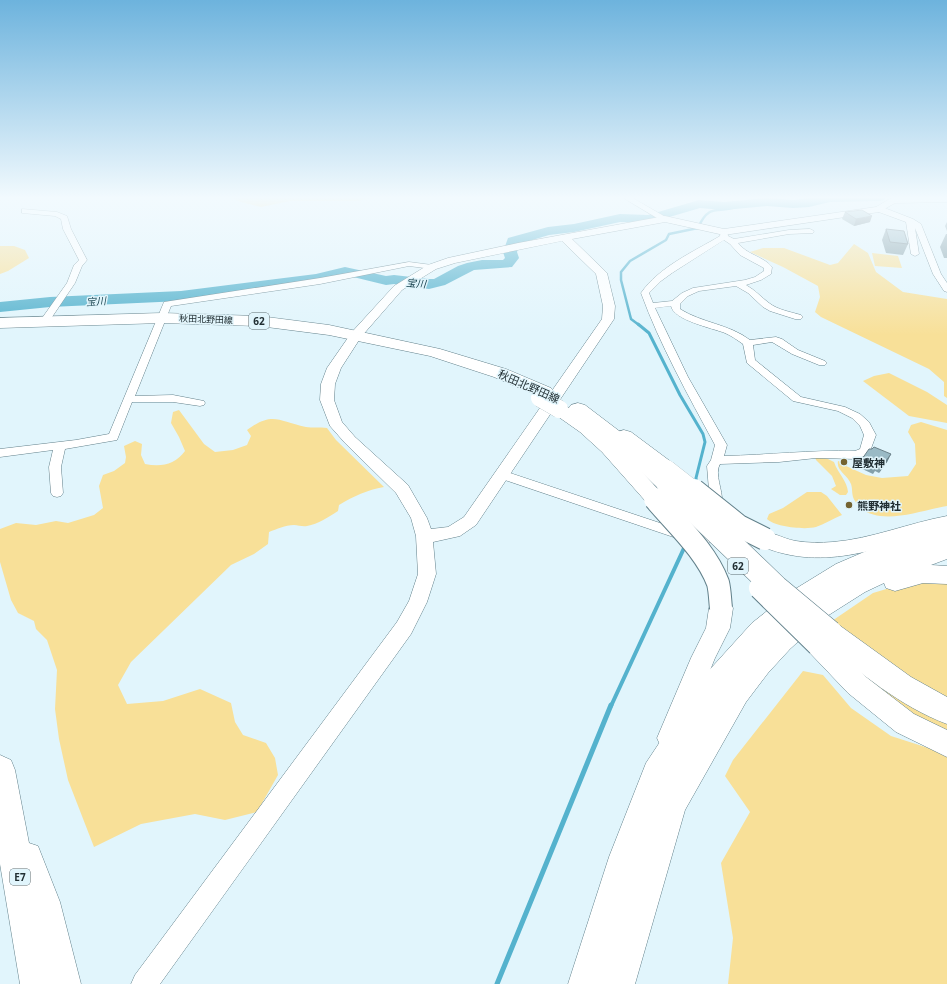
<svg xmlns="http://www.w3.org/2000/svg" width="947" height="984" viewBox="0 0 947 984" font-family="'Open Sans','Noto Sans JP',sans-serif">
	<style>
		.green { fill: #f8e098 }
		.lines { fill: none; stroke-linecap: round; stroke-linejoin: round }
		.stream-far3 { stroke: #54b2cd; stroke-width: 2.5 }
		.stream-far2 { stroke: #54b2cd; stroke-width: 3 }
		.stream-far1 { stroke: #54b2cd; stroke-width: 4 }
		.stream { stroke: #54b2cd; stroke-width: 5 }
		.river { fill: #54b2cd; fill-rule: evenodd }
		.minor-casing { stroke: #62818b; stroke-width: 1 }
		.tertiary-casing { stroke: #62818b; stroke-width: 1 }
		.primary-casing { stroke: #62818b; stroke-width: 1 }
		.motorway-casing { stroke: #62818b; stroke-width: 1 }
		.minor { fill: #fff; fill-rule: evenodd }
		.tertiary { fill: #fff; fill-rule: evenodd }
		.primary { fill: #fff; fill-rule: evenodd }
		.motorway { fill: #fff; fill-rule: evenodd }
		.primary-bridge-far1-casing { stroke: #62818b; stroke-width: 18; stroke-linecap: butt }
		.primary-bridge-casing { stroke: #62818b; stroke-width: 24; stroke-linecap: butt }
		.motorway-bridge-far1-casing { stroke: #62818b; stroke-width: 20; stroke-linecap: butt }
		.motorway-bridge-casing { stroke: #62818b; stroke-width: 26; stroke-linecap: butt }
		.primary-bridge-far1 { stroke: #fff; stroke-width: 18 }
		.primary-bridge { stroke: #fff; stroke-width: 22 }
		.motorway-bridge-far1 { stroke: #fff; stroke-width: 20 }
		.motorway-bridge { stroke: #fff; stroke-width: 25 }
		.wall { fill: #84a0a9 }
		.shaded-wall { fill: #6c828a }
		.building { fill: #9abac5; stroke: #6c828a }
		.poi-dot { fill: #746331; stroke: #e1f5fc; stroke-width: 1.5 }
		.labels { text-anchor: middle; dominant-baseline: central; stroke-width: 3; stroke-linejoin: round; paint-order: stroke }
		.far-street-label { font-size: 9px; fill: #212e32; stroke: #e1f5fc }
		.far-water-label { font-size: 10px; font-style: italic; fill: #18424e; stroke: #e1f5fc }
		.shield { fill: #e1f5fc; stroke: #5b6a6f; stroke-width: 1 }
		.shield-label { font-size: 10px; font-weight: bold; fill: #212e32 }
		.street-label { font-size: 11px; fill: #212e32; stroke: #e1f5fc }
		.poi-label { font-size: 11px; font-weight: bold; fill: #212e32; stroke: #e1f5fc; text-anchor: start }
	</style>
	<rect width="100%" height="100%" fill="#e1f5fc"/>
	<g class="green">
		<polygon points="229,197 381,197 356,201 290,201 261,207 241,202"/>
		<polygon points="854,244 868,253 876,272 903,292 947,299 947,398 944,396 944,382 929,369 821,317 815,312 820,297 818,286 783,267 750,252 763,248 784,248 830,265 838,263"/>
		<polygon points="0,246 14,246 25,250 29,258 8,271 0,274"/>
		<polygon points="872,253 898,256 902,268 875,266"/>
		<polygon points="889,373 927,392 947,405 947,423 909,416 863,381 874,376"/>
		<path d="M179,410L204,444L215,452L233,450L247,445L251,436L247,430C273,411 278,421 306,427C312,428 320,427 327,428L336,440L384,487C367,490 354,496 339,505L338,511C329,517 318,524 307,526C303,527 298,525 294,525C285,525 277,529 269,532L268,544L254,554L231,565L131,662L118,685L127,704L163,701L200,689L231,703L235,722L243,735L266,743L275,758L278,775L257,812L225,820L195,814L141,824L94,847L68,780L59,739L55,709L57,670L47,640L36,629L34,621L18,613L11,600L0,562V529L16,523L36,525L56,521L68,523L94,515L103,508L99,486L103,475L114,471L125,463L126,457L124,446L135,441L142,444L141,455L145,464C161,467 175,465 185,451L179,437L171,423L173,412Z"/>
		<path d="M921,422L947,430V506C921,510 873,530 855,501C851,495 853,490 851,484C848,475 836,471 838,461L841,462L846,466L866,475L882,478L908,476L916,464L915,444L908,432L911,425Z"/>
		<path d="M820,455L834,462C838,474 847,480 848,492L846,495H840L831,489L836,486L832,476L816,460L815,457Z"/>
		<path d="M807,492H821L827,496L842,515C834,518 825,524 816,527C805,530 775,527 767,519L769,514L783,508Z"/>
		<polygon points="913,581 947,581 947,703 826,625 873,593"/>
		<polygon points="828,640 947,716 947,737 882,696"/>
		<polygon points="803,671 823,675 851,708 891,736 947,754 947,984 728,984 733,938 721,863 750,812 725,776 733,760"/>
	</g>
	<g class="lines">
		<path class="stream-far3" d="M639,325L631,319L621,280V272L630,261L666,240L669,234L698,228C710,200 720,216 741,205"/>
		<polyline class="stream-far2" points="638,324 649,333 680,395 703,434 705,442 696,478 697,484"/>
		<polyline class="stream-far1" points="611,706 685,546"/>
		<polyline class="stream" points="497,984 611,705"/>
		<polygon class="river" points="819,197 886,197 884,200 880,201 830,202 809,207 793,208 767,206 724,210 700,208 649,223 620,222 574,232 549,235 519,244 517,252 519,258 512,267 474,270 445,285 429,289 394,284 386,285 345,275 319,282 181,301 50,307 0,312 0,302 50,297 181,291 316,274 345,267 386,276 394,275 429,279 434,279 458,266 467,263 482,260 503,260 505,258 503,252 508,238 548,227 574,224 620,214 648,215 699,200 724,202 767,198 793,200"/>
		<defs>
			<g id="minor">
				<polygon points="622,197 631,197 669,219 668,221 662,221"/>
				<polygon points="876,207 882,207 913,219 921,224 941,274 947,283 947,292 944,291 933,274 915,228 919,254 915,256 911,254 906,222 876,211"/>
				<polygon points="22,209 57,212 67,216 71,229 87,260 82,266 75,283 48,323 45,324 40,321 67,283 74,265 79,260 63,229 61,219 55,216 22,213"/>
				<path d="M810,229L814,231L813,233L789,234L738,243C747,255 763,256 772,267L771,274L761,280L746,285C755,290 761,297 769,303C778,310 791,312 801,315L803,317L801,319H795L770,311L763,307L748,293L736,286L699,291L688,296L680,304V309C702,323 729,324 750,340L776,337L782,339L798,350L825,361L827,363L825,365H819L792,354L772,342L753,345L755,360L801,397L845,407L860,414L869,422L876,435L869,454L857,459L816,458L779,462L720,464C714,474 723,490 722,502C721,514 713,530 709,542L708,545L703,547L499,478L497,475L499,472H507L699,536L710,502L707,466L711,460L715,445C688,395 660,345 641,293C659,267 693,252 720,236L721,230H727L728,236L734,239L789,230ZM724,240L730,244L740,255L764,268V271L755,277L745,280L693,288L682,293L672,301L653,303L649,293L661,281L672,273ZM671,306C673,320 712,328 725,333C732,336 737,340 743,344L747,363L793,401L838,411L852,418L860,426L864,435L860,449L855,451C811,450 768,455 724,456L727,445L688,377L655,308Z"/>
				<polygon points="409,262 432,265 436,267 432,269 409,266 320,284 171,306 135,396 173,395 204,401 205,403 204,405 200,406 173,402 132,402 117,440 65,449 61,467 63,493 61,496 57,497 53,496 51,493 49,467 53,450 0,457 0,449 76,440 109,434 164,302 320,278"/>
			</g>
			<path id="tertiary" d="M893,197H947V202L895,203L879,212L724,235L665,222L572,239L607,273L615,306L614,319L476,525L460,536L433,542L436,574L427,602L411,634L160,984H131L135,975L397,622L409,601L418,574L416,536L411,518L396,493L345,443L330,426L320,400L321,384L327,368L352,332L394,286L428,265L448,258L518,243L665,216L724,229L876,207ZM562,241L596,274L603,306L602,319L464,517L448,527L431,529L427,518L408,485L355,437L342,422L334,400L335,384L341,368L361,337L402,290L436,269L455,263Z"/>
			<g id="primary">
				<polygon points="162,313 259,316 329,325 440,349 506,369 551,388 554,392 551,396 545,397 539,396 494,377 430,356 329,335 259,326 162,323 0,328 0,318"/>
				<path d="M559,404C568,406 575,412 583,417C614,439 637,466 662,494L665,499L662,504L655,506L648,504L602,452L580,432L553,413L550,409L553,405Z"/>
				<polygon points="624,430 631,432 674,464 677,469 674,474 667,476 660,474 617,440 615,436 617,432"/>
				<path d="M947,516V532C882,544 827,574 761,546L757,545L754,539L757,533C770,529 782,539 796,541C808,543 820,543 833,542C871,539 909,523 947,516Z"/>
				<polygon points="721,599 729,601 733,608 730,628 715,658 679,747 670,750 661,747 657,738 691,658 706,628 709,608 713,601"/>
				<polygon points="818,635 827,638 866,677 914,714 947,730 947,757 896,732 848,693 809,652 806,645 809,638"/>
			</g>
			<g id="motorway">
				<polygon points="578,403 585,405 635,443 674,478 677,483 674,488 666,490 658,488 621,453 571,413 568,409 571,405"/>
				<polygon points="947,526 947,559 931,565 947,566 947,584 923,583 895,591 886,588 884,583 865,592 824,618 790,649 768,673 746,702 685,810 635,984 568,984 609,857 646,763 703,677 752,623 792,591 836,564 871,549 909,536"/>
				<path d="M830,622L839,625L911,677L947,697V724C899,706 860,672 821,641L817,633L821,625Z"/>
				<polygon points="0,755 11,760 15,770 29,843 38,846 60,902 81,984 20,984 0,864"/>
			</g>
		</defs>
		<use href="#minor" class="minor-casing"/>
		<use href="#tertiary" class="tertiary-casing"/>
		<use href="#primary" class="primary-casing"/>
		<use href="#motorway" class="motorway-casing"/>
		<use href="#minor" class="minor"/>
		<use href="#tertiary" class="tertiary"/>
		<use href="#primary" class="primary"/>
		<use href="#motorway" class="motorway"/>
		<defs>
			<g id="primary-bridge-far1">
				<polyline points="540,398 559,409"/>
				<polyline points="667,469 695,491"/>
			</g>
			<g id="primary-bridge">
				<polyline points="694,490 739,526 765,539"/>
				<path d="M655,499C677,525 706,551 718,583C720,591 720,600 721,608"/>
				<polyline points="760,588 818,645"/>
			</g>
			<polyline id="motorway-bridge-far1" points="666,483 675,491"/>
			<polyline id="motorway-bridge" points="674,490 776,588 830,633"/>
		</defs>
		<use href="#primary-bridge-far1" class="primary-bridge-far1-casing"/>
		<use href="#primary-bridge" class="primary-bridge-casing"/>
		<use href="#motorway-bridge-far1" class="motorway-bridge-far1-casing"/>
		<use href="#motorway-bridge" class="motorway-bridge-casing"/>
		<use href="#primary-bridge-far1" class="primary-bridge-far1"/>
		<use href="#primary-bridge" class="primary-bridge"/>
		<use href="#motorway-bridge-far1" class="motorway-bridge-far1"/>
		<use href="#motorway-bridge" class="motorway-bridge"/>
	</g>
	<g class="wall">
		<polygon points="845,212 870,222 854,226 842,219"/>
		<polygon points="947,222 947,231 945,226"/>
		<polygon points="886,229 908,244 903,255 886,253 882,240"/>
		<polygon points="946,234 947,234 947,258 944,258 940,247"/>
		<polygon points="872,449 891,454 887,462 879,473 875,471 873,474 858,467 862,459"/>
	</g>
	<g class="shaded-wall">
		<polygon points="872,216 870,222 854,226 856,219"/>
		<polygon points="891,454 887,462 879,473 883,465"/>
	</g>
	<g class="building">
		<polygon points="862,210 872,216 856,219 845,212"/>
		<polygon points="886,229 904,231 908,244 890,242"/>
		<polygon points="874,447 891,454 883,465 879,463 877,465 862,459 869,449 872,449"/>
	</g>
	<linearGradient id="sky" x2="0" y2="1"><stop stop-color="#6db3dd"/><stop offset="0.59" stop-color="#f2fafe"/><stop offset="1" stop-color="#f2fafe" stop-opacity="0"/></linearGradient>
	<rect width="947" height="335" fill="url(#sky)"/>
	<g class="poi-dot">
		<circle cx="844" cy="462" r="4"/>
		<circle cx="849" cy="505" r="4"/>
	</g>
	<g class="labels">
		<g class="far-street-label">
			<text transform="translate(206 319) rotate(2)">秋田北野田線</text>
		</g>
		<g class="far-water-label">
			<text transform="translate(416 283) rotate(4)">宝川</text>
			<text transform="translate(96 301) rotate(-4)">宝川</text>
		</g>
		<g class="shield">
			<rect x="249" y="313" width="20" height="16" rx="3"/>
			<rect x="728" y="558" width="20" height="16" rx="3"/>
			<rect x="10" y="869" width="20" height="16" rx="3"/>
		</g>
		<g class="shield-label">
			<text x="259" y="321">62</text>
			<text x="738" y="566">62</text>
			<text x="20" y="877">E7</text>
		</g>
		<g class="street-label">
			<text transform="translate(529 386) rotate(24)">秋田北野田線</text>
		</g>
		<g class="poi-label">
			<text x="852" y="462">屋敷神</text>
			<text x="857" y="505">熊野神社</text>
		</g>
	</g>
</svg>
